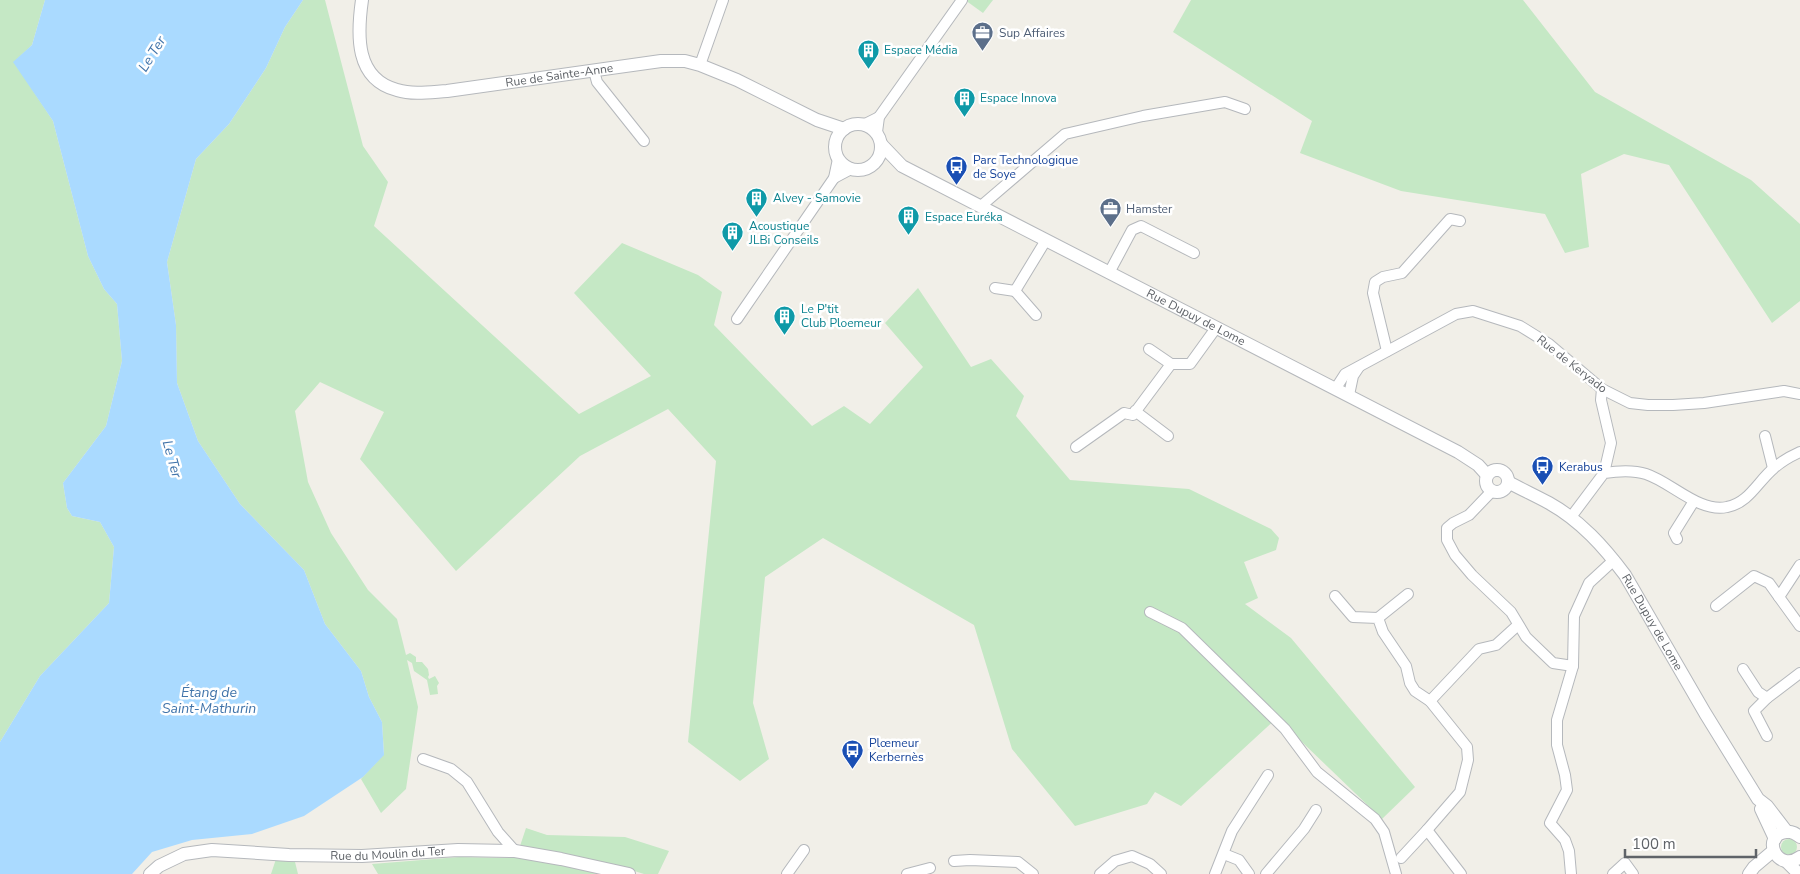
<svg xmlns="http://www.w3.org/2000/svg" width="1800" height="874" viewBox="0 0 1800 874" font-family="'Nunito Sans',sans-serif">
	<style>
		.green { fill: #c5e8c5 }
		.water { fill: #aadaff }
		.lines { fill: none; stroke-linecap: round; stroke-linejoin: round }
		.minor-casing { stroke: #b5b8bc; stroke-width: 12 }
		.tertiary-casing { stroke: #b5b8bc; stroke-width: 14 }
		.minor { stroke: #fff; stroke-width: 10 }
		.tertiary { stroke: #fff; stroke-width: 12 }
		.labels { text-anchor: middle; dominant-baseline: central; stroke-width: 5; stroke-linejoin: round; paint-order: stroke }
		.service-label { font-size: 12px; fill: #4e5e75; stroke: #fff; text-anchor: start }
		.culture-label { font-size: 12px; fill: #0d838f; stroke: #fff; text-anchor: start }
		.street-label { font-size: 12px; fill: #5f6368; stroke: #fff }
		.transit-label { font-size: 12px; fill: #164399; stroke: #fff; text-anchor: start }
		.water-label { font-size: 14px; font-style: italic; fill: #4174aa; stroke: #fff }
	</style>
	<rect width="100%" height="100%" fill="#f1efe8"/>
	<g class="green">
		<polygon points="0,0 45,0 32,45 14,62 53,121 88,256 104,289 117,304 122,361 106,426 63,483 67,508 72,516 100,522 114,547 109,603 40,676 0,742"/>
		<polygon points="303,0 325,0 363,146 388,182 374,226 579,414 651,376 574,293 622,243 698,275 722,292 714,325 812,426 844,406 870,424 923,367 885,323 918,288 971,367 991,359 1024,396 1016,416 1070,480 1189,489 1271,529 1279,538 1276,550 1244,562 1258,598 1245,604 1291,638 1415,787 1382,819 1277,718 1181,806 1155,792 1147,804 1075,826 1012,749 974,625 823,538 765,577 753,703 769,759 740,781 688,742 716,461 668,409 580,456 456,571 360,459 384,412 320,382 295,411 308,482 331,533 368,590 397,619 406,655 410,653 416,657 416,662 422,662 428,669 429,675 428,677 429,679 435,676 439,683 437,686 438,694 430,695 427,680 414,671 412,663 407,660 418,707 406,789 381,813 361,779 384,754 382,722 369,697 361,671 325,624 304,570 240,504 198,441 177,383 176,325 167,262 196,159 229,124 266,68 285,27"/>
		<polygon points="965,0 993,0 983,13"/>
		<polygon points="1191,0 1523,0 1595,92 1751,180 1800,224 1800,301 1772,323 1669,165 1624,154 1581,174 1589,247 1565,253 1545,214 1401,191 1300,153 1312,121 1173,32"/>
		<polygon points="526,828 547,835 625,837 669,851 658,874 644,874 615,865 613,874 378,874 372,864 459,857 516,858"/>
		<circle cx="1789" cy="847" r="8"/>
		<polygon points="276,859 295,862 298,874 271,874"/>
	</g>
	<polygon class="water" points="45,0 303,0 285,27 266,68 229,124 196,159 167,262 176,325 177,383 198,441 240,504 304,570 325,624 361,671 369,697 382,722 384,755 363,777 304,816 252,834 192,840 152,852 132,874 0,874 0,742 40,676 109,603 114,547 100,522 72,516 67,508 63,483 106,426 122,361 117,304 104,289 88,256 53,121 13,62 32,45"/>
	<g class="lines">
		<defs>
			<g id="minor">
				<polyline points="700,65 723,0"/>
				<polyline points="594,71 597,82 644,141"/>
				<polyline points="863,125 879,117"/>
				<polyline points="877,132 879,117 962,0"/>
				<polyline points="834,178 851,169"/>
				<polyline points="981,206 1065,134 1143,116 1225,102 1245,109"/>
				<polyline points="1109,273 1132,230 1141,226 1194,253"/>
				<polyline points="995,288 1015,291 1046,240"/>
				<polyline points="1015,291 1036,315"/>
				<polyline points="737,319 834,178 838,159"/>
				<polyline points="1149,349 1171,364"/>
				<polyline points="1387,351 1373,293 1375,282 1383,277 1402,273 1450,219 1460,221"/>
				<polyline points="1336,388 1345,374 1456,314 1473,311 1520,326 1549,344 1602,389 1630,403 1648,405 1673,405 1704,403 1784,391 1800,394"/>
				<polyline points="1602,389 1601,400 1611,443 1604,473"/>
				<polyline points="1349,395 1353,376 1359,367"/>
				<polyline points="1135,411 1168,436"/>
				<polyline points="1765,436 1773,468"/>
				<polyline points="1076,447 1124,413 1133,415 1171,364 1190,364 1216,328"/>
				<polyline points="1492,491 1469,515 1453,523 1447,528 1447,540 1455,555 1472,575 1511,612 1526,637 1553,663 1573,666"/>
				<path d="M1571,517L1604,473C1617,471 1634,470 1646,474C1671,482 1699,513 1727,507C1749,503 1758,481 1774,468C1781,462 1791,456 1800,452"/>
				<polyline points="1677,539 1674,533 1694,501"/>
				<polyline points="1800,565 1779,597 1800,626"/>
				<polyline points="1335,596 1353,617 1378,618 1383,632 1406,666 1410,683 1415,691 1430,701 1467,747 1468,760 1460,792 1427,830 1461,874"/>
				<polyline points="1716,606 1754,576 1769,583 1779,597"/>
				<polyline points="1150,612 1182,628 1285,729 1317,772 1375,819 1384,832 1396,874"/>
				<polyline points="1378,618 1408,594"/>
				<polyline points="1743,669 1758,692 1767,698 1800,673"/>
				<polyline points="1767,698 1754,711 1767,736"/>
				<polyline points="1430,701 1479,649 1496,645 1518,625"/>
				<polyline points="423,759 451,769 467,782 498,832 515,851"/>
				<polyline points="1224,854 1239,860 1249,874"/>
				<polyline points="1401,858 1427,830"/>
				<polyline points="954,861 970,860 1018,862 1033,874"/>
				<polyline points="787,874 804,850"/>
				<polyline points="907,874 930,868"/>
				<polyline points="1100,874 1115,861 1132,856 1150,864 1161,874"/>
				<polyline points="1215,874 1232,831 1268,775"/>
				<polyline points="1266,874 1304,829 1316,810"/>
				<polyline points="1571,874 1569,851 1565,840 1550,823 1567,790 1565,775 1557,745 1557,720 1573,666 1574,616 1589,583 1614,560"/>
				<polyline points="1613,874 1625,863 1633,874"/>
			</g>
			<g id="tertiary">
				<path id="s1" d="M362,0C357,35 355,79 397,90C413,95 431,92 447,91L661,61H685L700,65L737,80L817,120L844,129"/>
				<circle cx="858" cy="147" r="23"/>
				<path id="s2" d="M881,144L902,166L1458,452L1478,465L1487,475"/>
				<circle cx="1497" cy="481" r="11"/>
				<path id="s3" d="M1508,482C1521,489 1536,496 1549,503C1581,521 1604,547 1625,575L1705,713L1758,799L1767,806L1787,832"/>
				<polyline points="1761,809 1775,839"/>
				<path d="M1800,837C1796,834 1792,831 1786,832C1760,835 1777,874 1800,857"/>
				<polyline points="1788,863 1799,874"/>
				<path id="s4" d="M150,874L159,866L184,854L212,850L289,855L362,856L458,850L515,851L561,859L629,874"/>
				<polyline points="1749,874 1754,867 1773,851"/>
			</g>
		</defs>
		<use href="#minor" class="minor-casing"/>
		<use href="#tertiary" class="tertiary-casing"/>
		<use href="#minor" class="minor"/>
		<use href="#tertiary" class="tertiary"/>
	</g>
	<defs>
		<symbol id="office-pin" viewBox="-11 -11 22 30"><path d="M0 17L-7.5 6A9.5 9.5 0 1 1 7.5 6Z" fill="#5c6f8a" stroke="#fff"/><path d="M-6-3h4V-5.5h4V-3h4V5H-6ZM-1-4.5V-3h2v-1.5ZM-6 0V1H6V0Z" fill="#fff"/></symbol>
		<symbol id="building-pin" viewBox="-11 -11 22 30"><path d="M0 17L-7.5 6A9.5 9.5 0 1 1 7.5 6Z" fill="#0f9aa8" stroke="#fff"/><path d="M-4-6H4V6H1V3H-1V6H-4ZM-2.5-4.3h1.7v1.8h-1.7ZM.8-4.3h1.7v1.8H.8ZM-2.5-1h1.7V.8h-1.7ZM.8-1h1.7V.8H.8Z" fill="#fff"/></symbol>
		<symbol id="bus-pin" viewBox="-11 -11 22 30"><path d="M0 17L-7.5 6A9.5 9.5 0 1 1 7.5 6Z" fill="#1a4fb4" stroke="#fff"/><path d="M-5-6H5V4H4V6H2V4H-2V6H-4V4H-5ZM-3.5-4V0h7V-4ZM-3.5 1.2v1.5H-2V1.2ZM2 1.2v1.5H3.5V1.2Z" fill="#fff"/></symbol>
	</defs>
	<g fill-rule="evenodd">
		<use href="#office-pin" x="970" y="20" width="25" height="34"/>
		<use href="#building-pin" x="856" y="38" width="25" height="34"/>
		<use href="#building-pin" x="952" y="86" width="25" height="34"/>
		<use href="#bus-pin" x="944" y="154" width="25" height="34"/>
		<use href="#building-pin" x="744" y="186" width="25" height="34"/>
		<use href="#office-pin" x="1098" y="196" width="25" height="34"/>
		<use href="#building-pin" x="896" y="204" width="25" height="34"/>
		<use href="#building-pin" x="720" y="220" width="25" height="34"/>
		<use href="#building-pin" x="772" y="304" width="25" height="34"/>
		<use href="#bus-pin" x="1530" y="454" width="25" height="34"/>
		<use href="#bus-pin" x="840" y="738" width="25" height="34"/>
	</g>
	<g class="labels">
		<g class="service-label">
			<text x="999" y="33">Sup Affaires</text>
			<text x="1126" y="209">Hamster</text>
		</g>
		<g class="culture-label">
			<text x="884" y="50">Espace Média</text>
			<text x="980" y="98">Espace Innova</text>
			<text x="773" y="198">Alvey - Samovie</text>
			<text x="925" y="217">Espace Euréka</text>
			<text x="749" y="226">Acoustique<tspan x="749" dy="14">JLBi Conseils</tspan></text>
			<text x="801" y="309">Le P'tit<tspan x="801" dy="14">Club Ploemeur</tspan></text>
		</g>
		<g class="street-label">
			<text stroke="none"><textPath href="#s1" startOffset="271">Rue de Sainte-Anne</textPath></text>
			<text stroke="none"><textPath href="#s2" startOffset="361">Rue Dupuy de Lome</textPath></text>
			<text transform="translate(1572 364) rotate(38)">Rue de Keryado</text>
			<text stroke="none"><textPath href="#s3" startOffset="206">Rue Dupuy de Lome</textPath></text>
			<text stroke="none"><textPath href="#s4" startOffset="244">Rue du Moulin du Ter</textPath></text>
		</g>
		<g class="transit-label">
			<text x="973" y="160">Parc Technologique<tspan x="973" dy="14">de Soye</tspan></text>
			<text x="1559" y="467">Kerabus</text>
			<text x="869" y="743">Plœmeur<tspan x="869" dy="14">Kerbernès</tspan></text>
		</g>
		<g class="water-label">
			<text transform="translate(152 54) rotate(-58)">Le Ter</text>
			<text transform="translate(172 459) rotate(74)">Le Ter</text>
			<text x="209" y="692">Étang de<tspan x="209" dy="16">Saint-Mathurin</tspan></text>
		</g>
	</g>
	<path d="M1625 849v8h131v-8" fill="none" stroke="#5f6368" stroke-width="2.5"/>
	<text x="1632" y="849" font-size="15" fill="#5f6368" stroke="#ffffff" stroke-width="4" paint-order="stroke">100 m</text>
</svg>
